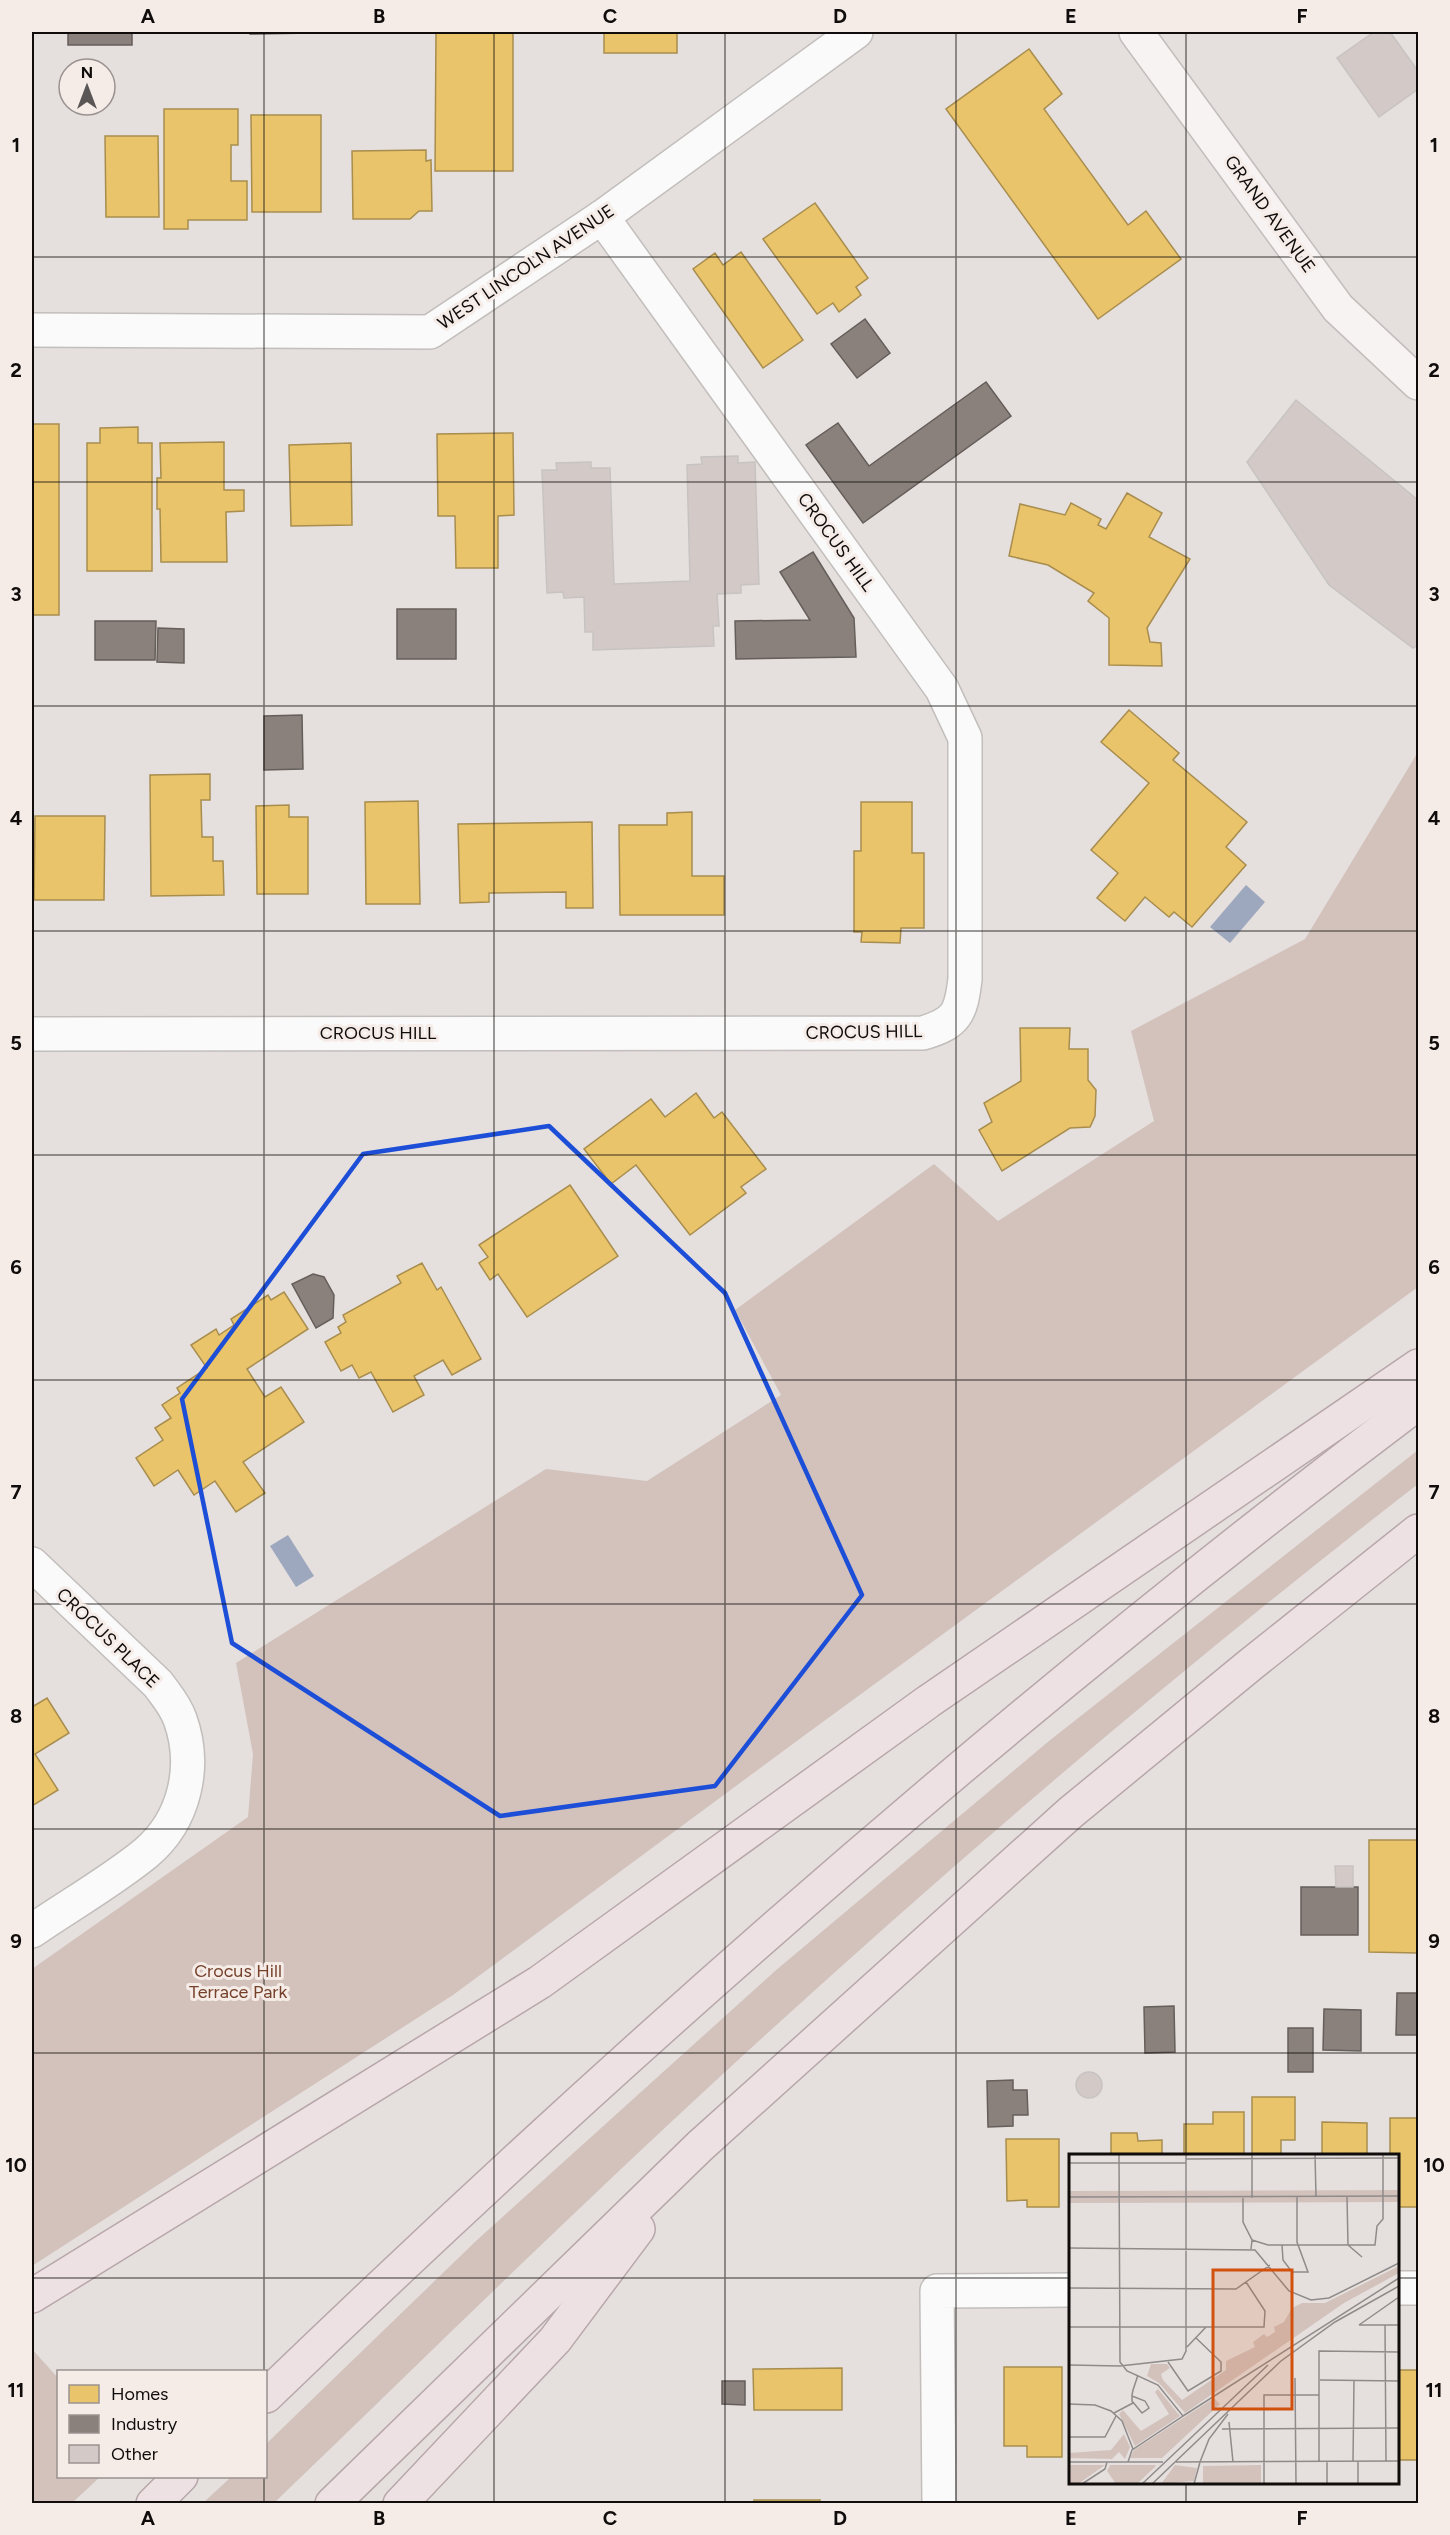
<svg xmlns="http://www.w3.org/2000/svg" width="1450" height="2535" viewBox="0 0 1450 2535" font-family="Figtree,sans-serif">
	<style>
		.green { fill: #d3c2bc }
		.water { fill: #9da7be }
		.homes { fill: #e9c46a; stroke: #a88d4e; stroke-width: 1.5 }
		.industry { fill: #8a817c; stroke: #655e5a; stroke-width: 1.5 }
		.building { fill: #d3c9c6; stroke: #c7c3c2; stroke-width: 1.5 }
		.lines { fill: none; stroke-linecap: round; stroke-linejoin: round }
		.minor-casing { stroke: #c2bebc; stroke-width: 36 }
		.secondary-casing { stroke: #c2bebc; stroke-width: 36 }
		.motorway-casing { stroke: #b8a7aa; stroke-width: 36 }
		.minor { stroke: #fbfafa; stroke-width: 33 }
		.secondary { stroke: #f7f3f3; stroke-width: 33 }
		.motorway { stroke: #eee1e4; stroke-width: 33 }
		.marked { fill: none; stroke: #1d4ed8; stroke-width: 4.5; stroke-linejoin: round }
		.grid { fill: none; stroke: #0f0c0b; stroke-width: 1.5; stroke-opacity: 0.55 }
		.labels { text-anchor: middle; dominant-baseline: central; stroke-width: 6; stroke-linejoin: round; paint-order: stroke }
		.street-label { font-size: 18px; fill: #0f0c0b; stroke: #f5ece8 }
		.park-label { font-size: 18px; fill: #76412a; stroke: #f5ece8 }
		.inset-road { fill: none; stroke: #8f8b8a; stroke-width: 1.5 }
		.view { fill: #d2510c; fill-opacity: 0.15; stroke: #d2510c; stroke-width: 3 }
		.inset-edge { fill: none; stroke: #0f0c0b; stroke-width: 3 }
		.neatline { fill: none; stroke: #0f0c0b; stroke-width: 2 }
		.grid-label { font-size: 20px; text-anchor: middle; font-weight: bold; fill: #0f0c0b }
	</style>
	<rect width="100%" height="100%" fill="#e5e0de"/>
	<g class="green">
		<polygon points="1418,752 1418,1287 805,1735 453,1995 32,2266 32,1969 248,1817 253,1754 236,1663 546,1469 647,1481 781,1395 735,1310 934,1164 998,1221 1154,1121 1131,1031 1305,939"/>
		<path d="M1418,1450V1484C1159,1685 909,1900 669,2124C535,2249 405,2377 274,2503H203L231,2477L266,2476V2444L477,2240L775,1971L1049,1741Z"/>
		<polygon points="32,2349 58,2378 58,2476 100,2477 72,2503 32,2503"/>
	</g>
	<g class="water">
		<polygon points="1246,885 1265,902 1230,943 1210,927"/>
		<polygon points="288,1535 314,1576 296,1587 270,1546"/>
	</g>
	<g class="homes">
		<polygon points="436,32 513,32 513,171 435,171"/>
		<rect x="604" y="32" width="73" height="21"/>
		<polygon points="1029,49 1062,94 1044,109 1128,225 1146,211 1181,259 1098,319 946,109"/>
		<polygon points="164,109 238,109 238,145 231,145 231,181 247,181 247,220 188,220 188,229 164,229"/>
		<polygon points="251,115 321,115 321,212 252,212"/>
		<polygon points="105,136 158,136 159,217 106,217"/>
		<polygon points="426,150 426,161 431,160 432,211 419,211 410,219 353,219 352,151"/>
		<polygon points="815,203 868,278 856,287 861,295 839,312 833,303 817,314 763,239"/>
		<polygon points="741,252 803,340 763,368 693,269 715,253 723,265"/>
		<rect x="32" y="424" width="27" height="191"/>
		<polygon points="138,427 138,443 152,443 152,571 87,571 87,443 100,443 100,428"/>
		<polygon points="513,433 514,515 498,516 498,568 456,568 455,516 438,516 437,434"/>
		<polygon points="224,442 224,490 244,490 244,511 226,512 227,562 161,562 160,509 157,509 157,478 161,478 160,443"/>
		<polygon points="351,443 352,525 291,526 289,445"/>
		<polygon points="1127,493 1162,513 1149,537 1190,559 1147,628 1150,642 1161,643 1162,666 1109,665 1109,618 1088,601 1094,593 1048,565 1009,556 1020,504 1065,515 1071,503 1101,519 1098,525 1106,529"/>
		<polygon points="1129,710 1179,753 1173,760 1247,822 1226,847 1246,865 1192,927 1174,912 1169,917 1145,897 1125,921 1097,898 1118,873 1091,850 1149,783 1101,742"/>
		<polygon points="210,774 210,800 201,800 202,837 213,837 213,861 223,861 224,895 151,896 150,775"/>
		<polygon points="418,801 420,904 366,904 365,802"/>
		<polygon points="861,802 912,802 912,853 924,853 924,928 901,928 900,943 861,942 862,932 854,932 854,851 861,851"/>
		<polygon points="289,805 289,817 308,817 308,894 257,894 256,806"/>
		<polygon points="692,812 692,876 724,876 724,915 620,915 619,825 667,825 667,813"/>
		<polygon points="35,816 105,816 104,900 34,900"/>
		<polygon points="592,822 593,908 566,908 566,892 489,893 489,902 460,903 458,824"/>
		<polygon points="1020,1028 1070,1028 1069,1049 1088,1049 1088,1080 1096,1090 1095,1116 1090,1127 1070,1128 1002,1171 979,1130 992,1122 984,1103 1021,1081"/>
		<polygon points="696,1093 714,1118 722,1112 766,1169 741,1187 746,1193 690,1235 636,1165 611,1184 584,1149 651,1099 665,1117"/>
		<polygon points="570,1185 618,1256 527,1317 498,1274 490,1280 479,1263 488,1257 479,1245"/>
		<polygon points="422,1263 437,1290 441,1287 481,1359 452,1375 443,1360 414,1376 424,1395 393,1412 371,1372 359,1378 352,1365 341,1371 325,1342 341,1333 338,1327 346,1322 343,1315 401,1283 397,1276"/>
		<polygon points="284,1292 308,1329 247,1369 265,1397 281,1387 304,1422 243,1462 265,1493 236,1512 215,1481 194,1495 178,1470 154,1486 136,1458 163,1440 155,1428 171,1418 162,1405 180,1393 177,1388 207,1368 191,1345 216,1329 219,1335 234,1325 231,1319 268,1295 271,1300"/>
		<polygon points="47,1698 69,1733 35,1754 58,1790 32,1806 32,1707"/>
		<polygon points="1369,1840 1418,1840 1418,1953 1369,1952"/>
		<polygon points="1252,2097 1295,2097 1295,2140 1281,2140 1281,2156 1252,2156"/>
		<polygon points="1213,2112 1244,2112 1244,2156 1184,2156 1184,2124 1213,2124"/>
		<polygon points="1390,2118 1418,2118 1418,2207 1398,2207 1398,2156 1390,2156"/>
		<polygon points="1322,2122 1367,2123 1367,2156 1322,2156"/>
		<polygon points="1111,2133 1137,2133 1138,2141 1162,2140 1162,2156 1111,2156"/>
		<polygon points="1006,2139 1059,2139 1059,2207 1027,2207 1027,2200 1007,2201"/>
		<polygon points="1004,2367 1062,2367 1062,2457 1027,2457 1027,2446 1004,2446"/>
		<polygon points="842,2368 842,2410 754,2410 753,2369"/>
		<rect x="1398" y="2370" width="20" height="90"/>
		<rect x="754" y="2500" width="66" height="4"/>
	</g>
	<g class="industry">
		<rect x="68" y="32" width="64" height="13"/>
		<polygon points="250,32 311,32 311,33 250,34"/>
		<rect x="388" y="32" width="44" height="1"/>
		<polygon points="865,319 890,353 857,378 831,344"/>
		<polygon points="986,382 1011,416 863,523 806,445 838,423 869,466"/>
		<polygon points="813,552 854,618 856,657 736,659 735,621 810,620 780,572"/>
		<rect x="397" y="609" width="59" height="50"/>
		<polygon points="95,621 156,621 155,660 95,660"/>
		<polygon points="158,628 184,629 184,663 157,662"/>
		<polygon points="302,715 303,769 264,770 264,716"/>
		<polygon points="313,1274 324,1277 334,1295 333,1318 316,1328 292,1284"/>
		<rect x="1301" y="1887" width="57" height="48"/>
		<polygon points="1397,1993 1418,1993 1418,2035 1396,2035"/>
		<polygon points="1174,2006 1175,2052 1145,2053 1144,2007"/>
		<polygon points="1324,2009 1361,2010 1361,2051 1323,2050"/>
		<rect x="1288" y="2028" width="25" height="44"/>
		<polygon points="1013,2080 1013,2090 1027,2090 1028,2115 1013,2115 1013,2126 988,2127 987,2081"/>
		<polygon points="722,2381 745,2381 745,2405 722,2404"/>
	</g>
	<g class="building">
		<polygon points="1374,32 1390,32 1418,71 1418,89 1379,117 1337,58"/>
		<polygon points="1296,400 1418,500 1418,645 1413,648 1329,585 1247,462"/>
		<polygon points="738,456 738,463 755,462 759,584 741,585 741,593 717,594 719,626 713,626 714,646 593,650 593,632 585,632 584,597 564,598 563,592 547,593 542,470 557,470 556,463 591,462 591,468 610,468 614,584 690,581 687,465 702,464 701,457"/>
		<polygon points="1335,1866 1353,1866 1353,1887 1336,1887"/>
		<circle cx="1089" cy="2085" r="13"/>
	</g>
	<g class="lines">
		<defs>
			<g id="minor">
				<polyline points="32,330 430,332 602,217 856,32"/>
				<path d="M32,1034L923,1033C957,1023 961,1013 965,979V738L942,689L602,217"/>
				<path d="M32,1564L158,1684C166,1695 175,1705 180,1719C197,1766 185,1820 146,1853C112,1881 68,1906 32,1931"/>
				<polyline points="1398,2288 1418,2288"/>
				<polyline points="939,2504 937,2291 1070,2290"/>
			</g>
			<polyline id="secondary" points="1136,32 1338,308 1418,383"/>
			<g id="motorway">
				<polyline points="32,2296 540,1982 929,1701 1418,1366"/>
				<path d="M266,2396C631,2044 1013,1708 1418,1403"/>
				<polyline points="153,2504 181,2476"/>
				<polyline points="332,2504 700,2146 1070,1813 1250,1665 1418,1531"/>
				<polyline points="400,2504 555,2340 638,2229"/>
			</g>
		</defs>
		<use href="#minor" class="minor-casing"/>
		<use href="#secondary" class="secondary-casing"/>
		<use href="#motorway" class="motorway-casing"/>
		<use href="#minor" class="minor"/>
		<use href="#secondary" class="secondary"/>
		<use href="#motorway" class="motorway"/>
	</g>
	<path class="marked" d="M549,1126L725,1293L862,1595L715,1786L500,1816L232,1643L182,1399L363,1154Z"/>
	<path class="grid" d="M264,32V2372M494,32V2504M725,32V2504M956,32V2504M1186,32V2156M32,257H1418M32,482H1418M32,706H1418M32,931H1418M32,1155H1418M32,1380H1418M32,1604H1418M32,1829H1418M32,2053H1418M32,2278H1070M1398,2278H1418M264,2476V2504M1186,2482V2504"/>
	<g class="labels">
		<g class="street-label">
			<text transform="translate(1270 214) rotate(54)">GRAND AVENUE</text>
			<text transform="translate(526 267) rotate(-34)">WEST LINCOLN AVENUE</text>
			<text transform="translate(836 542) rotate(54)">CROCUS HILL</text>
			<text transform="translate(864 1032) rotate(-1)">CROCUS HILL</text>
			<text x="378" y="1033">CROCUS HILL</text>
			<text transform="translate(108 1638) rotate(44)">CROCUS PLACE</text>
		</g>
		<g class="park-label">
			<text x="238" y="1971">Crocus Hill<tspan x="238" dy="21">Terrace Park</tspan></text>
		</g>
	</g>
	<g transform="translate(1069 2154)">
		<rect width="330" height="330" fill="#e5e0de"/>
		<path d="M330,36V48L0,49V37ZM330,112V119L275,149L116,259L90,229L78,222L82,210H98L101,214L92,220L94,226L113,246L157,216V207L186,193L184,188L195,180L198,183L206,178L205,173L215,168L223,154L233,149H256ZM89,235L111,262L66,292L50,260L54,256L72,277L100,260L86,238ZM145,244L151,250L93,304H61L65,296ZM55,280L61,293L56,305L50,298L43,305L0,304V299L42,296ZM0,311H36L9,330H0ZM41,311H86L87,312L68,330H47L38,317ZM106,311L128,314L125,327L92,330ZM192,311V330H134V312Z" fill="#d3c2bc"/>
		<path class="inset-road" d="M50,0L51,208L58,217L89,231L114,262L63,296L59,308M117,0V95M183,0V44M246,0L247,43M117,5L330,4M0,9H117M0,43L330,42M278,43L279,91M174,44V68L183,86L182,95M183,86L199,91H306L308,72L314,65V0M213,91L214,106L223,118H239L228,88V43M279,91L293,103M0,94L186,96L220,137L242,146L260,144L330,109M0,134L167,135L201,111M290,171L330,143M290,171H330M316,171L317,307M0,173H195L196,157L177,128M118,193L137,173M99,208L119,237L152,217V208L127,184M0,211L51,212L113,205L117,197V95M226,224L227,330M251,226L330,227M63,242L76,247L80,254L73,259L63,247V241L64,236L69,221M0,250L26,251L42,257L53,267L64,295M45,259L64,249M114,262L330,124M160,268L164,308M153,275L330,274M0,283H36L47,262M250,307V197L330,198M284,307L285,226M289,307V330M0,308H94M107,308L330,307M131,308L140,285L159,260M13,330L36,315L38,308M73,330L199,211M83,330L212,207L266,168L330,132M125,330L131,308M195,330V241H250M258,330V308"/>
		<path class="view" d="M144,116H223V255H144Z"/>
		<rect width="330" height="330" class="inset-edge"/>
	</g>
	<rect width="1450" height="2535" fill="none" stroke="#f5ece8" stroke-width="66"/>
	<rect x="57" y="2370" width="210" height="108" fill="#f5ece8" stroke="#999290" stroke-width="1.5"/>
	<rect x="69" y="2385" width="30" height="18" fill="#e9c46a" stroke="#999290" stroke-width="1.5"/>
	<text x="111" y="2400" font-size="18" fill="#0f0c0b">Homes</text>
	<rect x="69" y="2415" width="30" height="18" fill="#8a817c" stroke="#999290" stroke-width="1.5"/>
	<text x="111" y="2430" font-size="18" fill="#0f0c0b">Industry</text>
	<rect x="69" y="2445" width="30" height="18" fill="#d3c9c6" stroke="#999290" stroke-width="1.5"/>
	<text x="111" y="2460" font-size="18" fill="#0f0c0b">Other</text>
	<g transform="translate(87 87)"><circle r="28" fill="#f5ece8" stroke="#999290" stroke-width="1.5"/>
	<path d="M0-4.5L10 22L0 15L-10 22Z" fill="#5a5655"/>
	<text y="-9" font-size="16" font-weight="bold" text-anchor="middle" fill="#0f0c0b">N</text>
	</g>
	<rect x="33" y="33" width="1384" height="2469" class="neatline"/>
	<g class="grid-label">
		<text x="148" y="23">A</text>
		<text x="379" y="23">B</text>
		<text x="610" y="23">C</text>
		<text x="840" y="23">D</text>
		<text x="1071" y="23">E</text>
		<text x="1302" y="23">F</text>
		<text x="16" y="152">1</text>
		<text x="1434" y="152">1</text>
		<text x="16" y="377">2</text>
		<text x="1434" y="377">2</text>
		<text x="16" y="601">3</text>
		<text x="1434" y="601">3</text>
		<text x="16" y="825">4</text>
		<text x="1434" y="825">4</text>
		<text x="16" y="1050">5</text>
		<text x="1434" y="1050">5</text>
		<text x="16" y="1274">6</text>
		<text x="1434" y="1274">6</text>
		<text x="16" y="1499">7</text>
		<text x="1434" y="1499">7</text>
		<text x="16" y="1723">8</text>
		<text x="1434" y="1723">8</text>
		<text x="16" y="1948">9</text>
		<text x="1434" y="1948">9</text>
		<text x="16" y="2172">10</text>
		<text x="1434" y="2172">10</text>
		<text x="16" y="2397">11</text>
		<text x="1434" y="2397">11</text>
		<text x="148" y="2525">A</text>
		<text x="379" y="2525">B</text>
		<text x="610" y="2525">C</text>
		<text x="840" y="2525">D</text>
		<text x="1071" y="2525">E</text>
		<text x="1302" y="2525">F</text>
	</g>
</svg>
